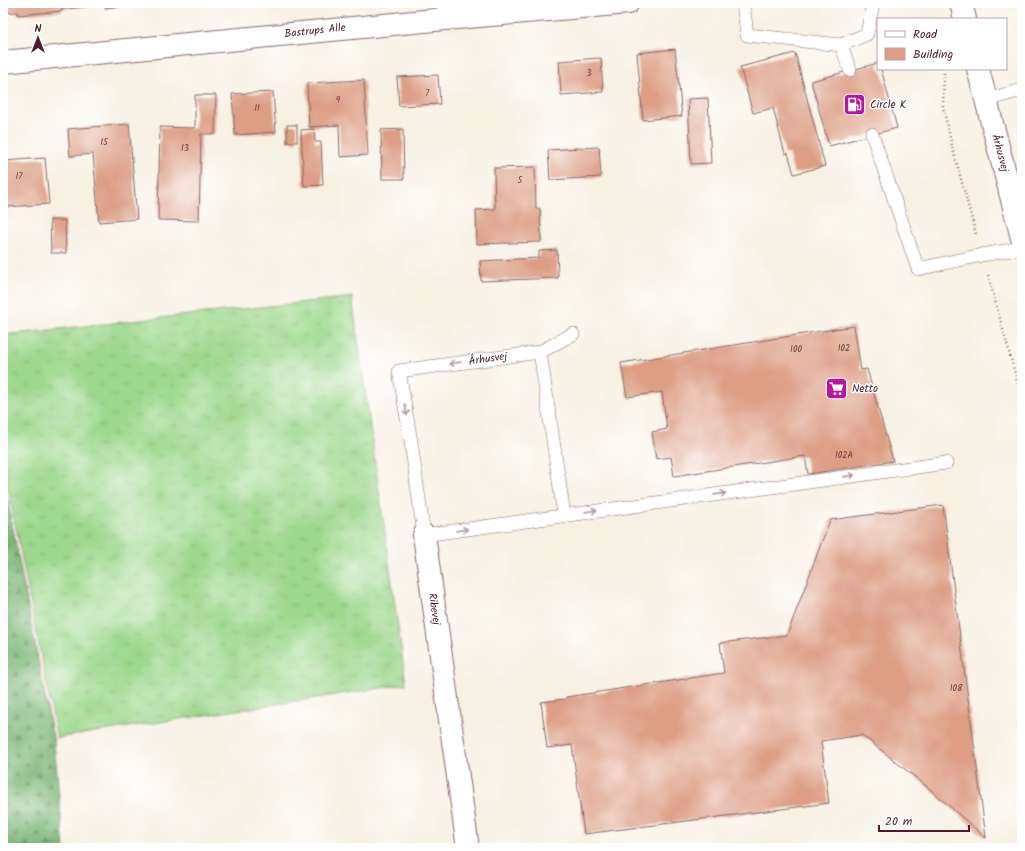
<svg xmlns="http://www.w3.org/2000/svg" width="1025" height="851" viewBox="0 0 1025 851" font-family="Kalam,sans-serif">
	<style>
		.grass { fill: url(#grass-tufts); stroke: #747c5c }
		.forest { fill: url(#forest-firs); stroke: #646c52 }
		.building { fill: #dd9e84 }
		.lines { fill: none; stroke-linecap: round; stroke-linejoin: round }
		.service-casing { stroke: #87686b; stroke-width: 14 }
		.minor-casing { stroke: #87686b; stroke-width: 24 }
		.secondary-casing { stroke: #87686b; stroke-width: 24 }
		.path { stroke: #87686b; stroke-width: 2.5; stroke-dasharray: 1 3; stroke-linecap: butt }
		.service { stroke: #fff; stroke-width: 13 }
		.minor { stroke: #fff; stroke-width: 22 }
		.secondary { stroke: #fff; stroke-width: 22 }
		.oneway { stroke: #ae9aa0 }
		.labels { text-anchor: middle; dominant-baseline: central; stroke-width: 3; stroke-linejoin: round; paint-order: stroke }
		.number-label { font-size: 9px; fill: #6f3f41 }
		.street-label { font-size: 11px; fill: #4a1f2b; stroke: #fff }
		.poi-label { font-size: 11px; fill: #4a1f2b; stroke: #fff; text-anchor: start }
	</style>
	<defs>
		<pattern id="grass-tufts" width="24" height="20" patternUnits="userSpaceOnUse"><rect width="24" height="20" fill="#9dd88c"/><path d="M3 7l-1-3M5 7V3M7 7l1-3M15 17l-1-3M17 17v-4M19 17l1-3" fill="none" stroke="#89b979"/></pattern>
		<pattern id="forest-firs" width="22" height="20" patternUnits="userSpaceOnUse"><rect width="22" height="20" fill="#7eb878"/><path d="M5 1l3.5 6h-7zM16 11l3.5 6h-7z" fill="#699563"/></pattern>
	</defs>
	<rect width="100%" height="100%" fill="#fff"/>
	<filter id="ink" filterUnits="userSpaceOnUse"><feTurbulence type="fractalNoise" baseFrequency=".025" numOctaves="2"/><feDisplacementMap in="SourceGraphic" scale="8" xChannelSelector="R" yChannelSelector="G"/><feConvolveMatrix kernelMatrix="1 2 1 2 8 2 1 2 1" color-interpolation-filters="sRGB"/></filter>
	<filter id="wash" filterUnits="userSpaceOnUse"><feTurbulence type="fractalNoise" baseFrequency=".012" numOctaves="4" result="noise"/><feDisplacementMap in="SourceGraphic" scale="16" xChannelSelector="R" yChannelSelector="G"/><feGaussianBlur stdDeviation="0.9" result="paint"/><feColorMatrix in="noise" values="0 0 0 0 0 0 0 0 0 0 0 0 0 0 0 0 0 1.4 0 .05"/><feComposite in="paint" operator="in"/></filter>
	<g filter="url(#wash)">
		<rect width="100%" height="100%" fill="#f7f1e3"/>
		<polygon class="grass" points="352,297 406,684 57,738 3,461 3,335"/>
		<polygon class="forest" points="3,477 54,742 64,848 7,848 3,822"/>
		<g id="blocks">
			<g class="building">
				<polygon points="3,3 142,3 142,4 105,8 105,5 62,9 62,11 18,15 18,12 3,13"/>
				<polygon points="675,49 682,116 643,120 637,53"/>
				<polygon points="795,53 825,166 794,174 788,153 785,154 773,108 753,113 740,67"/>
				<polygon points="601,58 603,92 561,95 559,61"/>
				<polygon points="878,63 878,69 881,69 897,128 829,146 811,81"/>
				<polygon points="438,75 440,104 399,106 397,77"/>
				<polygon points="364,80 368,155 340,157 339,125 309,127 307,83"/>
				<polygon points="273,92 276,132 235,135 232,94"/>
				<polygon points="195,95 216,95 215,134 201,134 199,221 158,220 160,127 195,128"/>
				<polygon points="708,98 711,163 691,164 688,99"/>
				<polygon points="129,124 137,219 99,222 93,154 70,156 68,129"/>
				<rect x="287" y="125" width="10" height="17"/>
				<polygon points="314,129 315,142 321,142 323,185 304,186 301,130"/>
				<polygon points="403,129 404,179 382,179 381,130"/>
				<polygon points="599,147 601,177 550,180 548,150"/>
				<polygon points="45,158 49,204 7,207 5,193 3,193 3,161"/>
				<polygon points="535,167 536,209 540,209 541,242 477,244 476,210 495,209 494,168"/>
				<polygon points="50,220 65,220 66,253 51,253"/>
				<polygon points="557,250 558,278 481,281 480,261 539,258 539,251"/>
				<polygon points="854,326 861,370 867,369 893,461 808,474 805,456 674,476 671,457 656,459 652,432 667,429 662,392 627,397 621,363"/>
				<polygon points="943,505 986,838 925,785 862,735 821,741 829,803 584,834 572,745 547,748 541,702 566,699 566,697 724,673 720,643 787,635 830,520"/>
			</g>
		</g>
	</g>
	<g filter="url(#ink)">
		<use href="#blocks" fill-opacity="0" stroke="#87686b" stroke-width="1"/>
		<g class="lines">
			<defs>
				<g id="service">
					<polyline points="443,3 445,19"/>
					<polyline points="743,3 747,35 841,45"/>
					<polyline points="850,70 841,45 867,34 873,3"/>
					<polyline points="986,100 1022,90"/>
					<polyline points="872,134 918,269 982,255 1022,248"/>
					<polyline points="573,334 540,352 399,371 411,442 424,535 946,463"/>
					<polyline points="540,352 564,515"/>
				</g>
				<g id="minor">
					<polyline points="3,62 445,19 628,3"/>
					<polyline points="424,535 468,848"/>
				</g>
				<g id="secondary">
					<polyline points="961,3 965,19"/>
					<polyline points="978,69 1022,238"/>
				</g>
			</defs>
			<use href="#service" class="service-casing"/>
			<use href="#minor" class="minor-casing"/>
			<use href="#secondary" class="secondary-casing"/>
			<g class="path">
				<polyline points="944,69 943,107 952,146 976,234"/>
				<polyline points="988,275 1022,399"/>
			</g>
			<use href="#service" class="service"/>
			<use href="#minor" class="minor"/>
			<use href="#secondary" class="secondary"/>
		</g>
		<defs><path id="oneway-shaft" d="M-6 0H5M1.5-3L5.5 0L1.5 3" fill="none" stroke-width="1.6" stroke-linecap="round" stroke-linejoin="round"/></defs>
		<g class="oneway">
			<use href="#oneway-shaft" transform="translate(455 363) rotate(172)"/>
			<use href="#oneway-shaft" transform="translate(406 410) rotate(81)"/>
			<use href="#oneway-shaft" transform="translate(849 476) rotate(-8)"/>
			<use href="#oneway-shaft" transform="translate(720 494) rotate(-8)"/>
			<use href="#oneway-shaft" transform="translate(591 511) rotate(-8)"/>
			<use href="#oneway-shaft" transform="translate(462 530) rotate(-8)"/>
		</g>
	</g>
	<defs>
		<symbol id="fuel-square" viewBox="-11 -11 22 22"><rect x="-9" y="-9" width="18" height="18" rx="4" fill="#b5179e" stroke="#fff"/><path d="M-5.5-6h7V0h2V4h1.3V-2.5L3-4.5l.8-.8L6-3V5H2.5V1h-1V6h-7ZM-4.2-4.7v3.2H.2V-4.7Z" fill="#fff"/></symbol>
		<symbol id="supermarket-square" viewBox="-11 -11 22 22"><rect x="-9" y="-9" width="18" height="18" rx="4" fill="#b5179e" stroke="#fff"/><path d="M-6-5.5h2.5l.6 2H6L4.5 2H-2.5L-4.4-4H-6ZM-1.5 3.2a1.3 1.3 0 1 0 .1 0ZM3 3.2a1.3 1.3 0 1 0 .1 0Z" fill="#fff"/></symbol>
	</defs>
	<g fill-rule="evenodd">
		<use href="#fuel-square" x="842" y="92" width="25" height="25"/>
		<use href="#supermarket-square" x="824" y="376" width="25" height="25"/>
	</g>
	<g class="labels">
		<g class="number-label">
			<text x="589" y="73">3</text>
			<text x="427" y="93">7</text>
			<text x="338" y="100">9</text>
			<text x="257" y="108">11</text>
			<text x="104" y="142">15</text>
			<text x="185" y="148">13</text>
			<text x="19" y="176">17</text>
			<text x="520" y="180">5</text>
			<text x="844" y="348">102</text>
			<text x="796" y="349">100</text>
			<text x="844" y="455">102A</text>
			<text x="956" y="688">108</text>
		</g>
		<g class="street-label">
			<text transform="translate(315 31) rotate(-6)">Bastrups Alle</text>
			<text transform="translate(1000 153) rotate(75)">Århusvej</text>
			<text transform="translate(488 359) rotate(-8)">Århusvej</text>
			<text transform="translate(434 609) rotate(82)">Ribevej</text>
		</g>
		<g class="poi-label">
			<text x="870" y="105">Circle K</text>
			<text x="852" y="389">Netto</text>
		</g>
	</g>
	<rect width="1025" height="851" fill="none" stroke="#fff" stroke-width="16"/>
	<rect x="877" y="18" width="130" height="52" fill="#ffffff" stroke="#b7a5aa"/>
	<rect x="885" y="31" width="20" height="6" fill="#ffffff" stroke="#b7a5aa"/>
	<text x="913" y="38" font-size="12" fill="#4a1f2b">Road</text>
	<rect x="885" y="48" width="20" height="12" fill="#dd9e84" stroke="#b7a5aa"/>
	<text x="913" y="58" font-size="12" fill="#4a1f2b">Building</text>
	<g transform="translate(38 38)" stroke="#ffffff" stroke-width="3" paint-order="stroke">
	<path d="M0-3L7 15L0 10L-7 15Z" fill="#4a1f2b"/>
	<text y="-6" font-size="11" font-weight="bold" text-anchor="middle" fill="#4a1f2b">N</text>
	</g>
	<path d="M879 825v6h90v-6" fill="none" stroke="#4a1f2b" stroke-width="2"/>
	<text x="885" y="825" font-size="12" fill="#4a1f2b" stroke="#ffffff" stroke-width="3" paint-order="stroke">20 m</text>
</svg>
